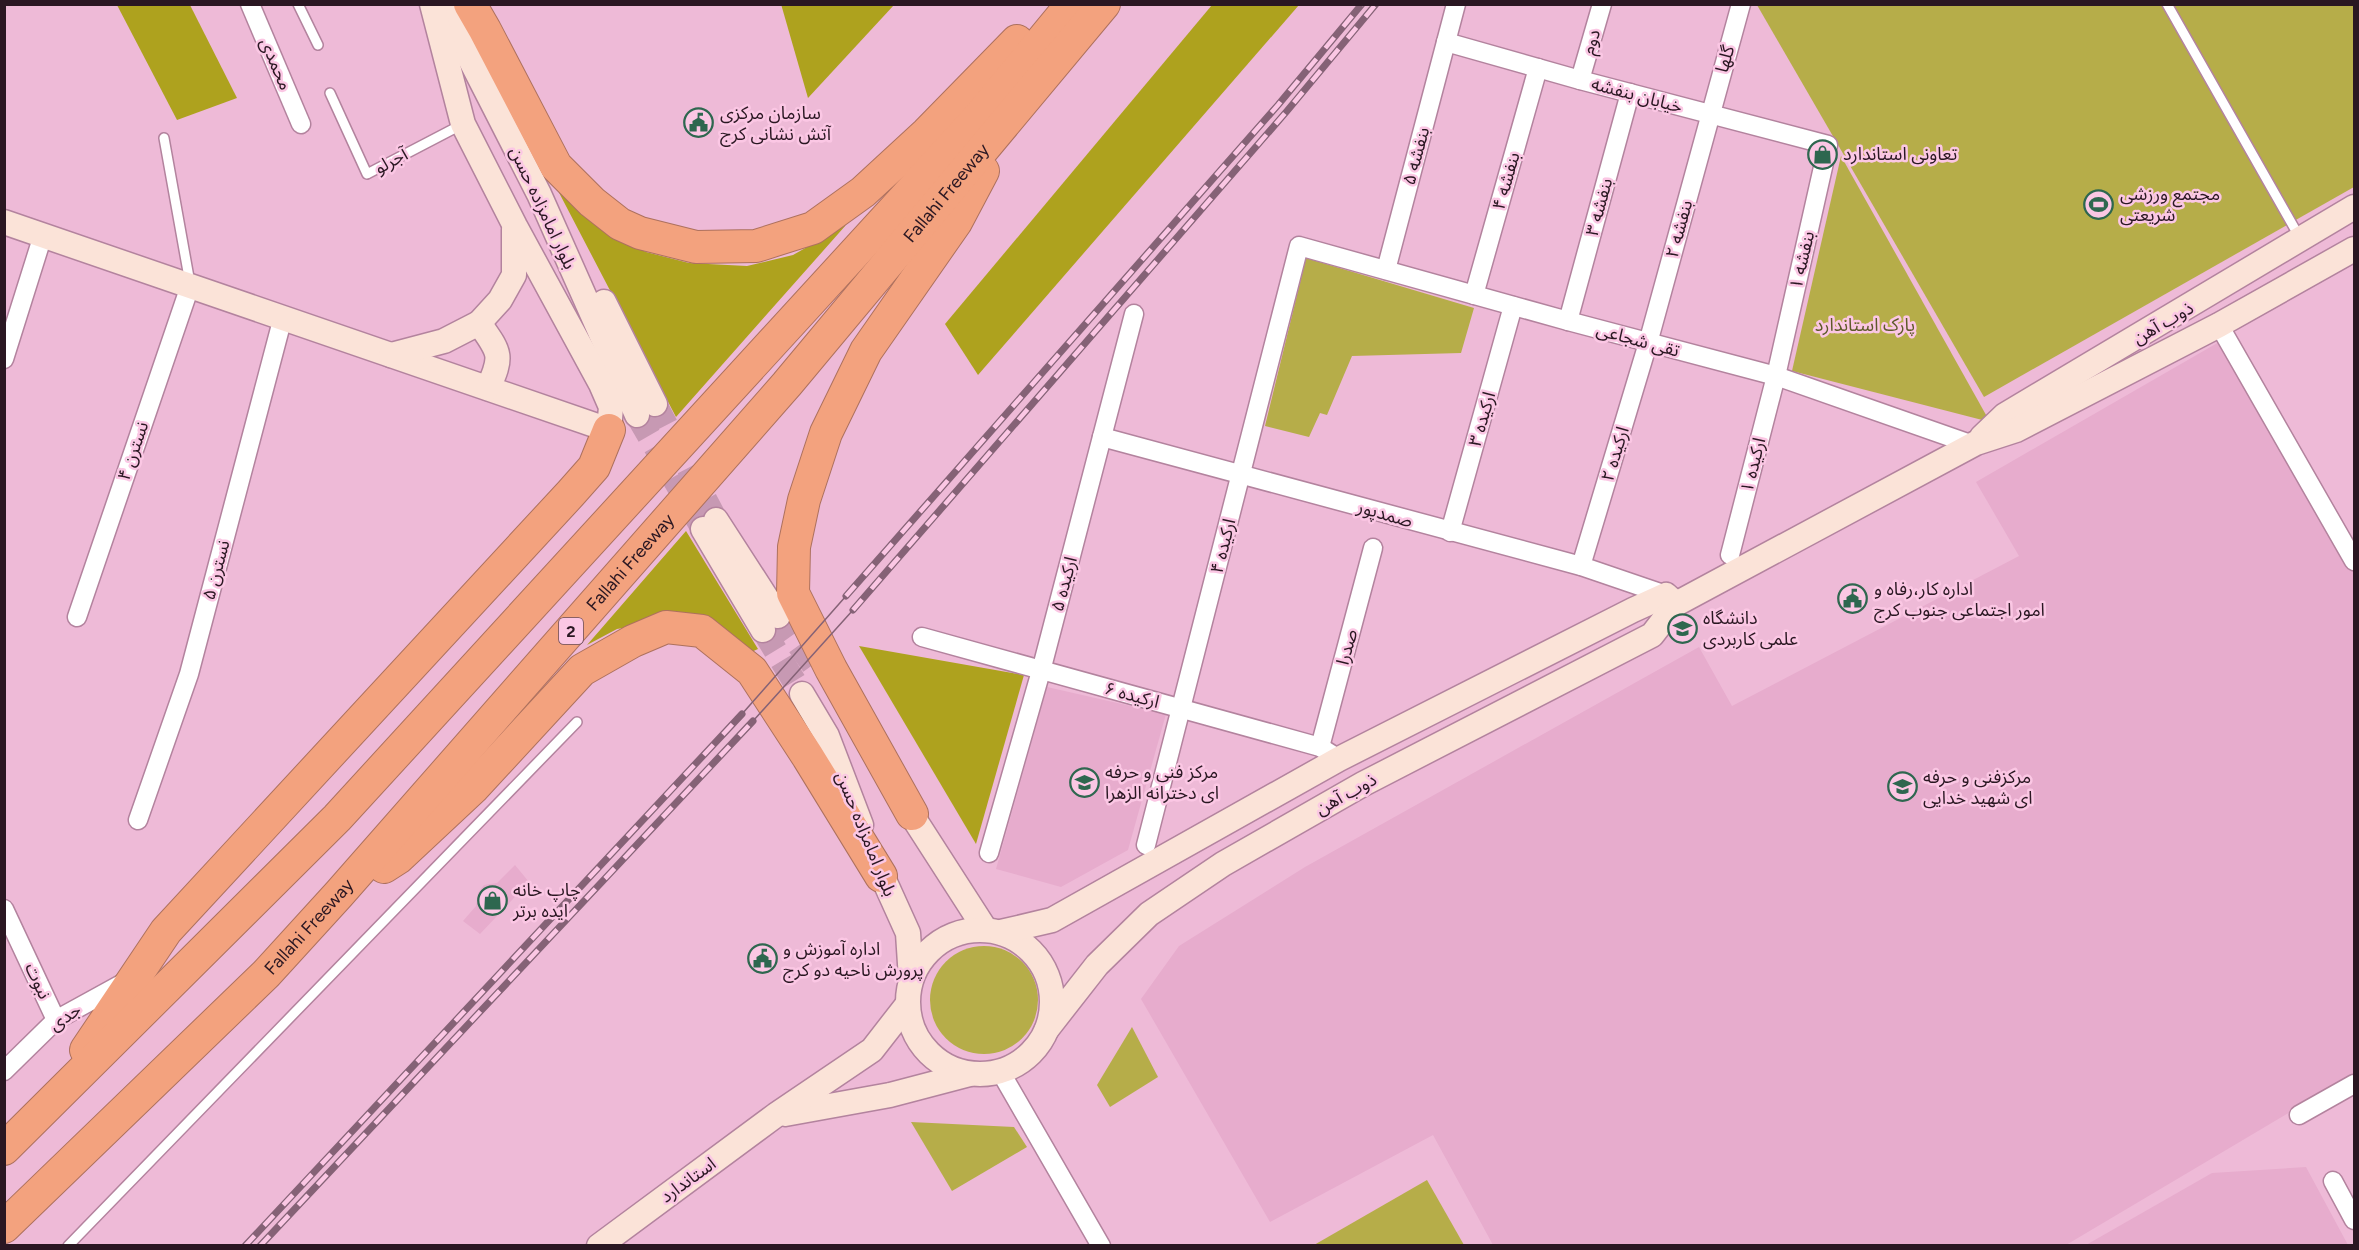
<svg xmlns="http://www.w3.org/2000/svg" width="2359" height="1250" viewBox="0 0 2359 1250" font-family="Figtree,'Noto Sans Arabic',sans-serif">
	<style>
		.built { fill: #e7accd }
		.green { fill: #b6ad49 }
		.forest { fill: #aea21e }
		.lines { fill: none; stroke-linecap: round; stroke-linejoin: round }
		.secondary-tunnel { stroke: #c799b3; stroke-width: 24; stroke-dasharray: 24 12; stroke-linecap: butt }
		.lane-casing { stroke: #b3839e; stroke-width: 12 }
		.street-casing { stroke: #b3839e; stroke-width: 21 }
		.secondary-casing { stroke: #b3839e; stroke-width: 27 }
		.highway-casing { stroke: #ad715e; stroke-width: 34 }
		.lane { stroke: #fff; stroke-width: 9 }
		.street { stroke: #fff; stroke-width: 18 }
		.secondary { stroke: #fbe3d8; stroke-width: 24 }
		.highway { stroke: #f3a27e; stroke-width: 32 }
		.tram { stroke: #856276; stroke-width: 1.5 }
		.rail-casing { stroke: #856276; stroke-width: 7 }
		.rail { stroke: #fbc7e4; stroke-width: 4.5; stroke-dasharray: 14; stroke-linecap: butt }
		.labels { text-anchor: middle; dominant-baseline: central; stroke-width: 5; stroke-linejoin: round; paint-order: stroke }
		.shield { fill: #fbc7e4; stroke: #694c5c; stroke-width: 1.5 }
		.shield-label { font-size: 16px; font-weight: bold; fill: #2a1722 }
		.street-label { font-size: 18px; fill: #2a1722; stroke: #fbc7e4 }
		.poi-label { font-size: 18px; fill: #2a1722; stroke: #fbc7e4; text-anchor: start }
		.park-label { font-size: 18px; fill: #5e5a29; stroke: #fbc7e4 }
	</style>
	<rect width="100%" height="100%" fill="#eebad7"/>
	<g class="built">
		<polygon points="2226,338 2354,563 2354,1074 2066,1245 1493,1245 1433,1135 1270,1222 1141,999 1179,946 1305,867 1699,647 1732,706 2019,556 1976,482"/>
		<polygon points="1047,687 1166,714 1128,850 1061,887 996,869"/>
		<polygon points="515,865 529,882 480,934 463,921 476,906 478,893 484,885 497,883"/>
		<polygon points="2306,1167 2348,1245 2086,1245 2212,1173"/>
	</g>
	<g class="green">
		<polygon points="1757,5 2354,5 2354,187 1984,397"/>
		<polygon points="1841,156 1990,422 1792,371"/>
		<polygon points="1306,258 1474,308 1461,353 1352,356 1327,415 1320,413 1309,437 1265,426"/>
		<circle cx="984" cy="1000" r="54"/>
		<polygon points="1132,1027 1158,1077 1110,1107 1097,1085"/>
		<polygon points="911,1122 1014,1127 1027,1147 952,1191"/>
		<polygon points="1427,1180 1464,1245 1314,1245"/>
	</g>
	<g class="forest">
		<polygon points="781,4 894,4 894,5 808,98"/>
		<polygon points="117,5 190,5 237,98 177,120"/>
		<polygon points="1212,5 1299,5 978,375 945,324"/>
		<polygon points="554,183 599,227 646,252 689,263 747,266 793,255 846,225 676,417"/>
		<polygon points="686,531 758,649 749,653 640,625 617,629 587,645"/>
		<polygon points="859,646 1024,675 976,844"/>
	</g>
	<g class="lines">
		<g class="secondary-tunnel">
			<polyline points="655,404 716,520"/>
			<polyline points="637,415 703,529"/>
			<polyline points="778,616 819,673"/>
			<polyline points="763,630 802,694"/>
		</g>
		<defs>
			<g id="lane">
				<polyline points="298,4 318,45"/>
				<polyline points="2167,4 2300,238"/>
				<polyline points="330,93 367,174 461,125"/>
				<polyline points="164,138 190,283"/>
				<polyline points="68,1246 577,722"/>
			</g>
			<g id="street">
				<polyline points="250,4 301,124"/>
				<polyline points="1446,42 1580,80 1828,145 1776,376 1730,555"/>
				<polyline points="1580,80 1602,4"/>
				<polyline points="1386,270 1456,4"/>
				<polyline points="1474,295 1538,68"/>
				<polyline points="1568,321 1630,93"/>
				<polyline points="2219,325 2354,561"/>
				<polyline points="4,359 43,235"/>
				<polyline points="1102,437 1581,566 1666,595"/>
				<polyline points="1450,532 1513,306"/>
				<polyline points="1581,566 1648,343 1741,4"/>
				<polyline points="77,617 190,286"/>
				<polyline points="922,637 1320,747 1339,759"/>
				<polyline points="1320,747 1373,548"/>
				<polyline points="138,820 189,674 283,317"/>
				<polyline points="1146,845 1299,246 1568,321 1776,376 1973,445"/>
				<polyline points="989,853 1041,671 1134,314"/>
				<polyline points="4,909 56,1020"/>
				<polyline points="4,1071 56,1020 127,981"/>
				<polyline points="1000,1071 1101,1246"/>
				<polyline points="2299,1115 2354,1084"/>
				<polyline points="2333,1181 2354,1220"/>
			</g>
			<g id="secondary">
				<polyline points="442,4 539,194 637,415"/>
				<polyline points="4,222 609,430 611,407 601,384 515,226 463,124 432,4"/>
				<polyline points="604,302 655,404"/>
				<path d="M479,323C499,352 504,354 488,388"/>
				<polyline points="391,355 444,341 479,323 500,300 514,275 514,230"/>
				<polyline points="1982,437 2005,415 2354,207"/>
				<polyline points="716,520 778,616"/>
				<polyline points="703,529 763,630"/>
				<polyline points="802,694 827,736 861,825"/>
				<polyline points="902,800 985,929"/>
				<polyline points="875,860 908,933 911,979"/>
				<circle cx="980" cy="1002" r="72"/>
				<polyline points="1001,932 1052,920 1339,759 1633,610 1666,595 1676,604"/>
				<polyline points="1047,1029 1097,965 1149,914 1223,864 1363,784 1652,635 1676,604 1976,443 2016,430 2219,325 2354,249"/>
				<polyline points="785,1114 890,1095 970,1074"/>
				<polyline points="599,1246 776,1115 872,1050 907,1005"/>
			</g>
			<g id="highway">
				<polyline points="470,4 485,30 556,166 592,202 620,224 640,233 696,247 756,246 813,228 863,192 927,133 1017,41"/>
				<polyline points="912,814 831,669 793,593 794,547 804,500 826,433 866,351 956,222 983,171"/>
				<polyline points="384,867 398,858 474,787 582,670 633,641 666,627 702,631 752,671 808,757 881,876"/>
				<polyline points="86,1050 166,931 571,493 594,467 609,430"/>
				<polyline points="4,1149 337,818 979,117 1072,4"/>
				<path id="s1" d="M4,1227L266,974L339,894L787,384L1104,4"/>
			</g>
		</defs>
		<use href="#lane" class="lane-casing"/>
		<use href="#street" class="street-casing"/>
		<use href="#secondary" class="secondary-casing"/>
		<use href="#highway" class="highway-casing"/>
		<use href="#lane" class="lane"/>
		<use href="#street" class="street"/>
		<use href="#secondary" class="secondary"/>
		<use href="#highway" class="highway"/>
		<g class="tram">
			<polyline points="742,714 846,596"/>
			<polyline points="753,721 853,610"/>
		</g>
		<defs>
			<g id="rail">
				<polyline points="846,596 1278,105 1362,4"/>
				<polyline points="853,610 1287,111 1376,4"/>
				<polyline points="245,1246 742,714"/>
				<polyline points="260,1246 753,721"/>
			</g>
		</defs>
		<use href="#rail" class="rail-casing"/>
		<use href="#rail" class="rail"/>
	</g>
	<defs>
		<symbol id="civic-ring" viewBox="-11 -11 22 22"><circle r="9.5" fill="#fbc7e4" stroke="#2e674f" stroke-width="1.5"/><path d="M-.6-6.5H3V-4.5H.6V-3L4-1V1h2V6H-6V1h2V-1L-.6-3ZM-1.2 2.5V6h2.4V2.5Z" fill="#2e674f"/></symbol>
		<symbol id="shop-ring" viewBox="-11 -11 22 22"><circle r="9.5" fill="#fbc7e4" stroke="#2e674f" stroke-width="1.5"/><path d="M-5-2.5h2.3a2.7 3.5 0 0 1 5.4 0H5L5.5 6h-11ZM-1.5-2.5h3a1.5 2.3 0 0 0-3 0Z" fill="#2e674f"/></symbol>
		<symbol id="stadium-ring" viewBox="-11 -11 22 22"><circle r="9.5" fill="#fbc7e4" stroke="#2e674f" stroke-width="1.5"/><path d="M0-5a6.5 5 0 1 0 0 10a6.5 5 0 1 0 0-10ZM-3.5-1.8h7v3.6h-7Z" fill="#2e674f"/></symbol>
		<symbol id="university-ring" viewBox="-11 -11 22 22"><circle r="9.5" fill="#fbc7e4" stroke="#2e674f" stroke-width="1.5"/><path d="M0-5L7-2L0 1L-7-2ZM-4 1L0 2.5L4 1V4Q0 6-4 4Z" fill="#2e674f"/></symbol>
	</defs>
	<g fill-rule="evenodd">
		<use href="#civic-ring" x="682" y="106" width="33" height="33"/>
		<use href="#shop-ring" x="1806" y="138" width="33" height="33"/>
		<use href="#stadium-ring" x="2082" y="188" width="33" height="33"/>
		<use href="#civic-ring" x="1836" y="582" width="33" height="33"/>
		<use href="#university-ring" x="1666" y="612" width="33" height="33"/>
		<use href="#university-ring" x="1068" y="766" width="33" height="33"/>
		<use href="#university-ring" x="1886" y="770" width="33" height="33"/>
		<use href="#shop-ring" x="476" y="884" width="33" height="33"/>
		<use href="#civic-ring" x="746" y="942" width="33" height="33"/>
	</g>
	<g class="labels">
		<rect class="shield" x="559" y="618" width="24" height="26" rx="4.5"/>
		<g class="shield-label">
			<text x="571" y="631">2</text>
		</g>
		<g class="street-label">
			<text transform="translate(1591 42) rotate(-74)">دوم</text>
			<text transform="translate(1725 59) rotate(-74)">گلها</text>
			<text transform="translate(276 64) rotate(67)">محمدی</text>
			<text transform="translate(1637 95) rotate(15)">خیابان بنفشه</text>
			<text transform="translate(1416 156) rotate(-75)">بنفشه ۵</text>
			<text transform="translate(391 161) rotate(-28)">آجرلو</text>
			<text transform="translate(1506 181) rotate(-74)">بنفشه ۴</text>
			<text stroke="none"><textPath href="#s1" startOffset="1400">Fallahi Freeway</textPath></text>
			<text transform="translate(1599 207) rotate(-75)">بنفشه ۳</text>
			<text transform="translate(543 208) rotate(65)">بلوار امامزاده حسن</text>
			<text transform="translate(1679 229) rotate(-75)">بنفشه ۲</text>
			<text transform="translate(1802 260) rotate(-77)">بنفشه ۱</text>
			<text transform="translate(2163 323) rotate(-30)">ذوب آهن</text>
			<text transform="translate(1638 340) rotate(15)">تقی شجاعی</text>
			<text transform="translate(1482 419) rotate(-74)">ارکیده ۳</text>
			<text transform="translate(133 451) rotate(-71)">نسترن ۴</text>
			<text transform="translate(1615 454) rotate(-73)">ارکیده ۲</text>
			<text transform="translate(1753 465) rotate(-76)">ارکیده ۱</text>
			<text transform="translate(1385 514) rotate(16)">صمدپور</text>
			<text transform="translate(1223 546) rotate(-76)">ارکیده ۴</text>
			<text stroke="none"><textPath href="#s1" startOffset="914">Fallahi Freeway</textPath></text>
			<text transform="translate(216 570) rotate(-75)">نسترن ۵</text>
			<text transform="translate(1064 584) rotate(-75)">ارکیده ۵</text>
			<text transform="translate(1347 647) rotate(-75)">صدرا</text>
			<text transform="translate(1132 695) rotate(15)">ارکیده ۶</text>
			<text transform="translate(1346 794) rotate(-29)">ذوب آهن</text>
			<text transform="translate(866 834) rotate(68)">بلوار امامزاده حسن</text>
			<text stroke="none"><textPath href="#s1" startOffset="428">Fallahi Freeway</textPath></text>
			<text transform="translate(38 981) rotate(65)">نبوت</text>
			<text transform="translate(65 1017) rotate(-34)">جدی</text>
			<text transform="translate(688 1180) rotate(-36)">استاندارد</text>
		</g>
		<g class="poi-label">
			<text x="720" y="113">سازمان مرکزی<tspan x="720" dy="21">آتش نشانی کرج</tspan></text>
			<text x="1843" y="154">تعاونی استاندارد</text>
			<text x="2120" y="194">مجتمع ورزشی<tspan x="2120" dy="21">شریعتی</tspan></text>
			<text x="1874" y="589">اداره کار،رفاه و<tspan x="1874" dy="21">امور اجتماعی جنوب کرج</tspan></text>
			<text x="1703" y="618">دانشگاه<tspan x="1703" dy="21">علمی کاربردی</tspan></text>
			<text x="1105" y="772">مرکز فنی و حرفه<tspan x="1105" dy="21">ای دخترانه الزهرا</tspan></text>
			<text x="1923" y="777">مرکزفنی و حرفه<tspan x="1923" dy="21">ای شهید خدایی</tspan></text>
			<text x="513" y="890">چاپ خانه<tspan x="513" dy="21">ایده برتر</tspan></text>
			<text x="783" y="949">اداره آموزش و<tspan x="783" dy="21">پرورش ناحیه دو کرج</tspan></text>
		</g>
		<g class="park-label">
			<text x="1865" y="325">پارک استاندارد</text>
		</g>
	</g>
	<rect width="2359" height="1250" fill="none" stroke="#2a1722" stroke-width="12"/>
</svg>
